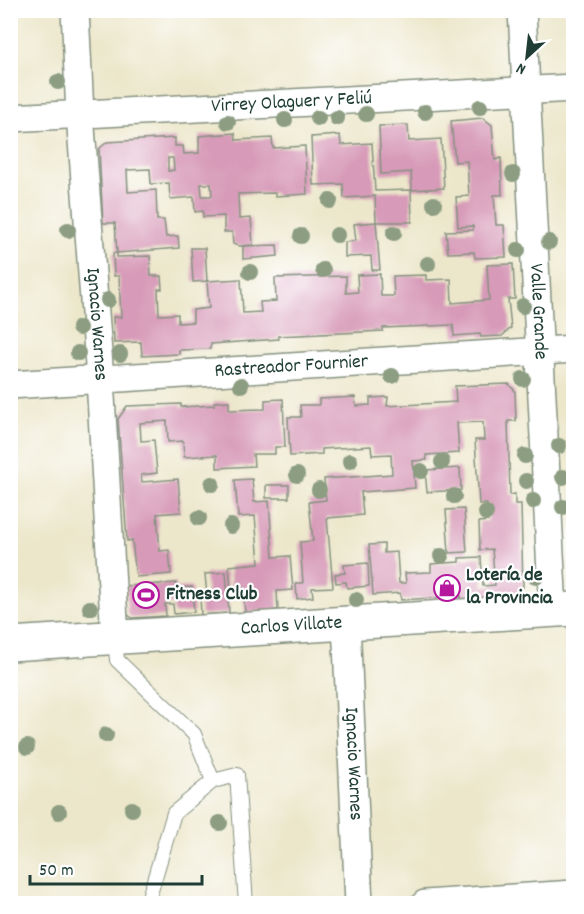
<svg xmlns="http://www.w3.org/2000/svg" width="584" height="914" viewBox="0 0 584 914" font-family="Dekko,sans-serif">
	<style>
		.building { fill: #d79ab8; fill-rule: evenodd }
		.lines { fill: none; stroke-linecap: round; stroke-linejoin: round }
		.service-casing { stroke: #869280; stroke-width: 16 }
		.minor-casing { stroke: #869280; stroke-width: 30 }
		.tertiary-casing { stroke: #869280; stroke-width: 36 }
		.service { stroke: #fff; stroke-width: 14 }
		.minor { stroke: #fff; stroke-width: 27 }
		.tertiary { stroke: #fff; stroke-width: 33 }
		.tree { fill: #8c9d81 }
		.labels { text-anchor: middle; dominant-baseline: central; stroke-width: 4.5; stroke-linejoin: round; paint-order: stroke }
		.street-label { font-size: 20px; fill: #1f3d34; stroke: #fff }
		.poi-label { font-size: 20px; font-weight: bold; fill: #1f3d34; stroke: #fff; text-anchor: start }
	</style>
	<rect width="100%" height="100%" fill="#fff"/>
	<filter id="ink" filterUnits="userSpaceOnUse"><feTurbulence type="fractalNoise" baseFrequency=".0167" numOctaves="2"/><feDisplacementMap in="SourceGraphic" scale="12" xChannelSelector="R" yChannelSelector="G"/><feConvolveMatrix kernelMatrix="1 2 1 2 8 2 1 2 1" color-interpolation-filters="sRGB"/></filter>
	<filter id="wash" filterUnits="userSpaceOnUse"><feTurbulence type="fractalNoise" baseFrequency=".008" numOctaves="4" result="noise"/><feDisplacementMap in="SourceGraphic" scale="24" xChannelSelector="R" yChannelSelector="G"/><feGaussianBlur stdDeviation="1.35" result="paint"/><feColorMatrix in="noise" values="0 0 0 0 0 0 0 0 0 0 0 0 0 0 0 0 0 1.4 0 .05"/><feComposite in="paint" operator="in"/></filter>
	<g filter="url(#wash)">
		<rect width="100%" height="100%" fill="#ece7cb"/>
		<g id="blocks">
			<g class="building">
				<polygon points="483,118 492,125 495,160 501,158 502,195 494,195 496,225 504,225 506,257 475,258 474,252 448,253 446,231 473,230 473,226 458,227 456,197 469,196 467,161 455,162 451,121"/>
				<polygon points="408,125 409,141 441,139 444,188 412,190 411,172 381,174 379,126"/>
				<path d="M235,133L236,140L272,138L273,148L305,146L307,194L275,196V193L238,194L239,219L251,218L253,245L240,246L233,244L232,232H224V216L203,217V211L195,212L194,197L170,199L169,183L151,184L150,169L127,170L128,192L156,190L157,220H164L166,237L178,236L179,248L117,253L115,223H103L99,149L107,142L175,138V146H183L184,154L199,153V136ZM168,158H173L174,170L168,171ZM201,184H211L212,196H202Z"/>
				<polygon points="340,135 341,145 372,143 375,191 411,190 412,222 376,222 380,270 372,270 371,256 345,257 345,242 356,241 354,224 376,222 375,196 344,198 343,184 313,185 311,137"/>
				<polygon points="277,245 278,256 243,259 243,246"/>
				<polygon points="191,248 205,248 207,281 193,282"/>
				<polygon points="113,253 117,253 117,257 150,256 151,276 161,276 162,289 158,289 159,315 178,314 178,323 193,322 193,310 209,308 207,281 241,279 243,313 261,312 260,302 276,301 275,278 346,276 346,293 358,292 357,275 380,274 381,296 394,296 393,276 426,275 426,280 451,279 452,303 489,300 487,265 513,264 515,299 508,299 511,328 502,336 481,337 480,334 454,336 453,325 383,328 383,331 278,336 279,339 211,344 210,349 179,350 179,354 142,356 141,342 114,343 113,317 121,317 119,276 114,276"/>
				<polygon points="574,380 574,413 572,413 570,385"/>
				<polygon points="509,384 515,391 516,421 508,421 510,495 515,494 515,504 521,504 523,587 515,596 495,596 495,601 462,603 461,596 401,600 400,593 373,595 369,545 384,544 384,553 397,552 399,583 406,583 405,573 431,572 431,564 459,562 459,558 481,557 483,586 495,585 492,549 480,550 479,522 488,521 487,504 479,504 475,440 484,440 483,422 457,423 459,453 426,455 427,460 413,461 415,488 361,492 363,515 327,518 333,587 312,588 313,597 297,599 296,583 303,583 300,542 313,541 309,502 326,500 324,479 392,474 391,454 372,455 371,446 322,449 322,454 290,456 288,417 301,417 300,405 319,405 319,399 355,397 356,406 370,405 370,398 388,397 387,406 456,402 455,386"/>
				<polygon points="283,399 285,447 275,447 275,454 253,454 254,466 217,468 217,455 184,457 183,441 168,442 167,421 140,423 141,441 154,440 157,473 141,475 142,482 178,479 181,512 157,514 160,551 169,550 171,574 136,577 132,540 127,541 118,419 127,406 181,404 181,407 214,405 214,402 229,401 229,410 265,409 265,400"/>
				<polygon points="460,468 461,490 427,492 425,470"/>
				<polygon points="252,479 254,502 269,501 273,557 290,556 293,590 277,591 278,610 245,613 243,587 231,588 229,566 259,563 255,516 238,517 235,480"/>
				<rect x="266" y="485" width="23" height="13"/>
				<polygon points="464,509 467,552 449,553 446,510"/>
				<polygon points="368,563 369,586 347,588 346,582 336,583 335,574 345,573 344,565"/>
				<polygon points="226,572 229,613 201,615 200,596 207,596 205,574"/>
				<polygon points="176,583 176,588 192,587 194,612 174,614 173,604 165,604 166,616 132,618 127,614 126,586"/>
			</g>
		</g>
	</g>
	<g filter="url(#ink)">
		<use href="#blocks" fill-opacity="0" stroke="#869280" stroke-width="1.5"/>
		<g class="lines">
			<defs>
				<g id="service">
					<polyline points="115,638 117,660 194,734 213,781"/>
					<polyline points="147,904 174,813 213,781 237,775 246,904"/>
				</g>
				<g id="minor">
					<path id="s1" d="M75,10L80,114L100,379L115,638"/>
					<path id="s2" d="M522,10L553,611"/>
					<path id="s3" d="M10,118L574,88"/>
					<path id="s4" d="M10,385L574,349"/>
					<path id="s5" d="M346,623L359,904"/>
					<polyline points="425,904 574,894"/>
				</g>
				<g id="tertiary">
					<path id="s6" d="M10,644L574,609"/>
				</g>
			</defs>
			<use href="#service" class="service-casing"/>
			<use href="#minor" class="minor-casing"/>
			<use href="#tertiary" class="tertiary-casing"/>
			<use href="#service" class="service"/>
			<use href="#minor" class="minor"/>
			<use href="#tertiary" class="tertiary"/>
		</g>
		<g class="tree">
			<circle cx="58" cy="82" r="8"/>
			<circle cx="480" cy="107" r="8"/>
			<circle cx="425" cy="112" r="8"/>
			<circle cx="366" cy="114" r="8"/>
			<circle cx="318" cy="118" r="8"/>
			<circle cx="337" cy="118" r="8"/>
			<circle cx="285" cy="120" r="8"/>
			<circle cx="228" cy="122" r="8"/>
			<circle cx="513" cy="174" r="8"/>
			<circle cx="330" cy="201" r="8"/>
			<circle cx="434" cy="204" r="8"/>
			<circle cx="68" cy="230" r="8"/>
			<circle cx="394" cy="233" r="8"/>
			<circle cx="337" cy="235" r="8"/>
			<circle cx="301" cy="236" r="8"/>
			<circle cx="549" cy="242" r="8"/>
			<circle cx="518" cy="250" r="8"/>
			<circle cx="428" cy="264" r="8"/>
			<circle cx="323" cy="270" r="8"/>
			<circle cx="250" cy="272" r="8"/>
			<circle cx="108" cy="300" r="8"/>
			<circle cx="523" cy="306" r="8"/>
			<circle cx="79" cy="328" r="8"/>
			<circle cx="78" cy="353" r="8"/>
			<circle cx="120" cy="354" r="8"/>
			<circle cx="392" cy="376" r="8"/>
			<circle cx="523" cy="379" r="8"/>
			<circle cx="241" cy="385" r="8"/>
			<circle cx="559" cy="446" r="8"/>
			<circle cx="525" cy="456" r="8"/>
			<circle cx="350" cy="461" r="8"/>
			<circle cx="442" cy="462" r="8"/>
			<circle cx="421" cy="471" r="8"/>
			<circle cx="297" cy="475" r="8"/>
			<circle cx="563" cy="477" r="8"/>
			<circle cx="526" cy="481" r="8"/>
			<circle cx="212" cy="484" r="8"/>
			<circle cx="319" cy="490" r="8"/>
			<circle cx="454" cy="496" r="8"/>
			<circle cx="533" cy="501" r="8"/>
			<circle cx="563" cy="507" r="8"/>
			<circle cx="486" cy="513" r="8"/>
			<circle cx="199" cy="518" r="8"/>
			<circle cx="231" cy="526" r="8"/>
			<circle cx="441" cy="556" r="8"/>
			<circle cx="536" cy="577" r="8"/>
			<circle cx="356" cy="600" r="8"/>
			<circle cx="90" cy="608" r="8"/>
			<circle cx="106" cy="735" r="8"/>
			<circle cx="27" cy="747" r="8"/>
			<circle cx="132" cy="809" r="8"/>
			<circle cx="59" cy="812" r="8"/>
			<circle cx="220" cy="823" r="8"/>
		</g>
	</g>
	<defs>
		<symbol id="shop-ring" viewBox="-11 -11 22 22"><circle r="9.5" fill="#fff" stroke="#b5179e" stroke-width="1.5"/><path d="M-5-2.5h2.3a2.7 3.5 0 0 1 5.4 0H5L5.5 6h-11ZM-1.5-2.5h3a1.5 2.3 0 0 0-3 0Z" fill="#b5179e"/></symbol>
		<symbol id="stadium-ring" viewBox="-11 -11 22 22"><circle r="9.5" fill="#fff" stroke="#b5179e" stroke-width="1.5"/><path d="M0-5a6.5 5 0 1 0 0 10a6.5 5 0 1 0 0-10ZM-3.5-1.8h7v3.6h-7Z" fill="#b5179e"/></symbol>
	</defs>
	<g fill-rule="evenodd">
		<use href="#shop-ring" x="432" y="573" width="30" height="30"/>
		<use href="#stadium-ring" x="131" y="580" width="30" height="30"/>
	</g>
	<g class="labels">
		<g class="street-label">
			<text stroke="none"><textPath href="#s3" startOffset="282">Virrey Olaguer y Feliú</textPath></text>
			<text stroke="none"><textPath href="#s2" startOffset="302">Valle Grande</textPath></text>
			<text stroke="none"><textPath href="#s1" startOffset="315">Ignacio Warnes</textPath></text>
			<text stroke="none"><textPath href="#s4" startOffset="282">Rastreador Fournier</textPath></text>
			<text stroke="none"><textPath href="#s6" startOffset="282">Carlos Villate</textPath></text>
			<text stroke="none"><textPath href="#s5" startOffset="141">Ignacio Warnes</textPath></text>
		</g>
		<g class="poi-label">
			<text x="466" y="576">Lotería de<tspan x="466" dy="23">la Provincia</tspan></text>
			<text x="166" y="595">Fitness Club</text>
		</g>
	</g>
	<rect width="584" height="914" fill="none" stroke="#fff" stroke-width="36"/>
	<g transform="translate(527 57) rotate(207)" stroke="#ffffff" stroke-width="4.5" paint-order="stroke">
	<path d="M0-4.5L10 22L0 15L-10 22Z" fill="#1f3d34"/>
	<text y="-9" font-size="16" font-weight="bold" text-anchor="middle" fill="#1f3d34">N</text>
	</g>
	<path d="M30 875v9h172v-9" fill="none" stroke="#1f3d34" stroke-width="3"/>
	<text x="39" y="875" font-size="18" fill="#1f3d34" stroke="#ffffff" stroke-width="4.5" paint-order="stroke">50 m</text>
</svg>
